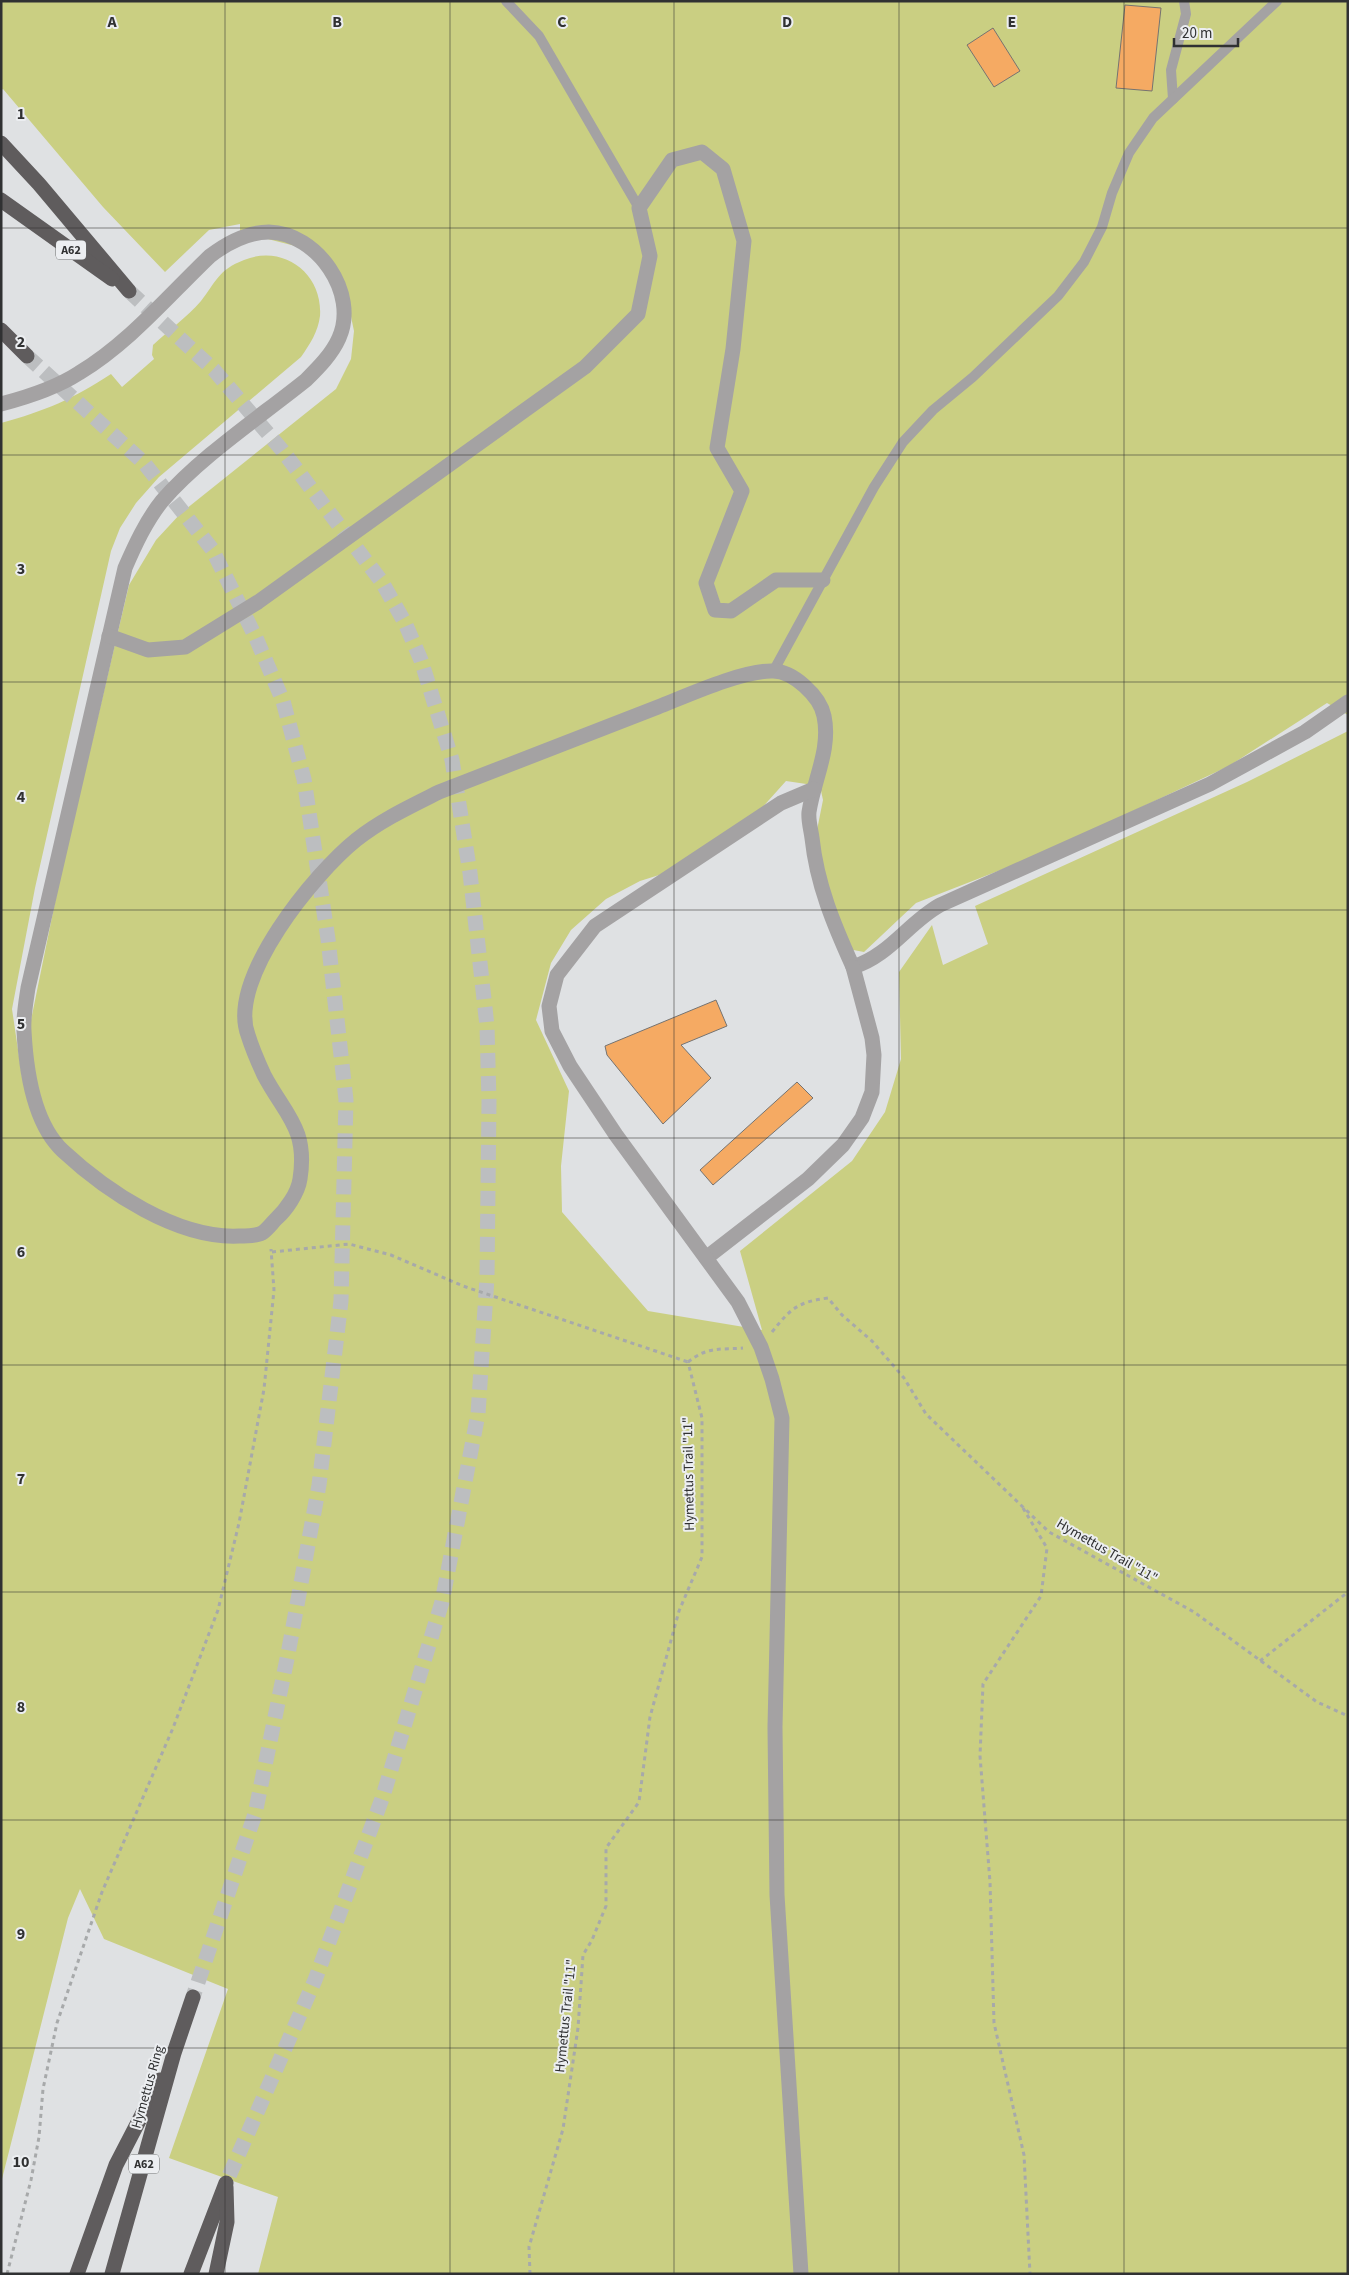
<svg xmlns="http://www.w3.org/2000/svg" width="1349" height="2275" viewBox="0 0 1349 2275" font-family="'Source Sans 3',sans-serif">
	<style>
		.green { fill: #cacf82 }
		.building { fill: #f5aa63; stroke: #757371 }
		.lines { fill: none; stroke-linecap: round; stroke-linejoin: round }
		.highway-tunnel { stroke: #bcbec0; stroke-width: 15; stroke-dasharray: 15 8; stroke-linecap: butt }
		.path { stroke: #a7a9aa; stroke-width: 3; stroke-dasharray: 4 4; stroke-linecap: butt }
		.lane { stroke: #a4a2a3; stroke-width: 10 }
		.street { stroke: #a4a2a3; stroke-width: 15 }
		.highway { stroke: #5f5c5d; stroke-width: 15 }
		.grid { fill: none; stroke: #303132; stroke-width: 1; stroke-opacity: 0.55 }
		.labels { text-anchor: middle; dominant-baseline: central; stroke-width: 4; stroke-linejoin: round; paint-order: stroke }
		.shield { fill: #eceef1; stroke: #686a6b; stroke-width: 1 }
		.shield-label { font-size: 12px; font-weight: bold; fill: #303132 }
		.street-label { font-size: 14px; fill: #303132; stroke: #eceef1 }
		.grid-label { font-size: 16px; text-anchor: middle; font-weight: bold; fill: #303132; stroke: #eceef1; stroke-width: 4; stroke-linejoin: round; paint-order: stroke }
	</style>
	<rect width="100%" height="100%" fill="#dfe1e3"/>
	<path class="green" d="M1,1H1348V715L1327,703L1229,766L1042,854L916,903L864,952L843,948L816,835L823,800L820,786L786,781L751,820L691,865L640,881L606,899L571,930L551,963L536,1020L569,1091L561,1166L562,1212L648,1311L762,1330L740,1251L852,1161L885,1112L901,1059L899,972L932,925L943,965L988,944L975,906L1247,782L1348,731V2274H258L278,2197L169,2158L228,1989L104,1939L80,1889L68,1918L1,2183V423C45,411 73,399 111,374L122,387L154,359L152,355L153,345C168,331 187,317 201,301C216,282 218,270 244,260C283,244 323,273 320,316C318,332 310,344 301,357L159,477L136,503L120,528L111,551L35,888L12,1009L22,1077L30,1025L61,873L129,585L156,540L181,513L336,389L351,359L354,331L349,307L307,249L240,232V224L209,230L165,272L103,207L3,89L1,90Z"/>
	<g class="building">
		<polygon points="1125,5 1161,8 1152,91 1116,88"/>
		<polygon points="993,28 1020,71 994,87 967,45"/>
		<polygon points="716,1000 727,1026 681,1045 711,1078 663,1124 607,1055 605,1046"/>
		<polygon points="797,1082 813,1098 713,1185 700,1170"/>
	</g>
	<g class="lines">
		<g class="highway-tunnel">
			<polyline points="129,291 214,370 282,450 382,582 405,623 421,660 452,760 470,873 487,1026 489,1101 487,1278 478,1414 442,1602 383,1796 315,1980 226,2183"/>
			<polyline points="27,356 144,463 212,549 256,638 283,701 304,779 328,939 346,1100 341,1301 319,1485 288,1654 255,1814 193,1997"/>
		</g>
		<g class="path">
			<polyline points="272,1252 349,1244 391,1255 463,1286 688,1362"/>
			<path d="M772,1332C791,1308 798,1302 828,1298L842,1315L872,1341L904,1378L926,1414L1049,1532L1194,1612L1317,1702L1348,1716"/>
			<path d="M688,1362C708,1346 720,1350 743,1348"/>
			<polyline points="1023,1508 1047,1548 1041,1596 983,1684 980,1756 990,1882 994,2023 1024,2155 1030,2274"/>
			<polyline points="1260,1661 1348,1592"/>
			<polyline points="7,2274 31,2180 39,2137 43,2089 57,2023 102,1892 173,1728 218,1610 239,1523 264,1389 274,1290 271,1249"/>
			<polyline points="530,2274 529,2247 563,2129 578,2028 583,1955 592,1940 606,1906 606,1848 639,1802 650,1717 679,1611 702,1557 702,1418 688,1362"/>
		</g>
		<g class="lane">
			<polyline points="506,1 539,36 639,208"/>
			<polyline points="1173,99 1171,70 1186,14 1184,1"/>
			<polyline points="774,670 874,487 903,442 933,410 973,377 1058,296 1084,262 1102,227 1112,193 1129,153 1153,118 1277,1"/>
		</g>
		<g class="street">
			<path d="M1,404C28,397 56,388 79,373C129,343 168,296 210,256C227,243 247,232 269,232C317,233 359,293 339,338C332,354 319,367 306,380C260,417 200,457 162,501C146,521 135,545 125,568L28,988C26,1002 23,1017 24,1031C26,1069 33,1123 63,1151C106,1191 177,1239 239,1236C245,1236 256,1236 262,1233C267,1230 272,1223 276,1219C286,1210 298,1193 300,1179C308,1128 285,1115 264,1075C258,1062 252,1048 248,1035C227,979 315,873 356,840C381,820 411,806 439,792C512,764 585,736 658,707C686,696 743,670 773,671C793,671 820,696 824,716C831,749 814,779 809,812C808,820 811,830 812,838C817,885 834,925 853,967C889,956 908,923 940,905L1210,784L1305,732L1348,702"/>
			<polyline points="109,636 148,650 185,647 258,602 585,367 638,314 650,256 639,208 672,160 702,152 723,169 744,241 733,349 717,448 742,491 706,583 715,610 731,611 776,580 823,580"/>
			<polyline points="706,1258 808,1179 843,1145 862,1118 872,1092 874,1055 872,1038 853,967"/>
			<polyline points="801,2274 777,1895 775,1727 782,1418 772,1379 761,1347 738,1302 616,1135 570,1066 552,1031 549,1006 557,975 595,926 781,803 814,789"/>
		</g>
		<g class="highway">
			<polyline points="1,143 39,184 129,291"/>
			<polyline points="1,200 112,279"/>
			<polyline points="1,330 27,356"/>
			<polyline points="77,2274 116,2165 160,2080"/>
			<polyline points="112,2274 174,2053 193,1997"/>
			<polyline points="191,2274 226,2183"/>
			<polyline points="216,2274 227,2222 226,2187"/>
		</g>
	</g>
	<path class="grid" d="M225,1V2274M450,1V2274M674,1V2274M899,1V2274M1124,1V2274M1,228H1348M1,455H1348M1,682H1348M1,910H1348M1,1138H1348M1,1365H1348M1,1592H1348M1,1820H1348M1,2048H1348"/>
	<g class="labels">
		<g class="shield">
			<rect x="56" y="240.5" width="30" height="19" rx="4"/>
			<rect x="129" y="2154.5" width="30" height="19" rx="4"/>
		</g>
		<g class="shield-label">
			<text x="71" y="250">Α62</text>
			<text x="144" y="2164">Α62</text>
		</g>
		<g class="street-label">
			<text transform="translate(689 1474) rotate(-91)">Hymettus Trail "11"</text>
			<text transform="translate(1107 1551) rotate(30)">Hymettus Trail "11"</text>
			<text transform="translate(566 2016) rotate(-84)">Hymettus Trail "11"</text>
			<text transform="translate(148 2087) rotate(-74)">Hymettus Ring</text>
		</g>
	</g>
	<g class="grid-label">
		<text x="112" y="27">A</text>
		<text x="337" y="27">B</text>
		<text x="562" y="27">C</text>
		<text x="787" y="27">D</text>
		<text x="1012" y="27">E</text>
		<text x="21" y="119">1</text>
		<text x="21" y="347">2</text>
		<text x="21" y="574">3</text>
		<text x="21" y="802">4</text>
		<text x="21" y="1029">5</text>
		<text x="21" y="1257">6</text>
		<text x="21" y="1484">7</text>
		<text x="21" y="1712">8</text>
		<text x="21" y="1939">9</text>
		<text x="21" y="2167">10</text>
	</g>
	<rect width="1349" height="2275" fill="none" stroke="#303132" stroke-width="5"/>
	<path d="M1174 38v8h64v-8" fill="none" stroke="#303132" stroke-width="2.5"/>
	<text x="1182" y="38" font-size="15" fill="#303132" stroke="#eceef1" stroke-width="4" paint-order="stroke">20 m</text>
</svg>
